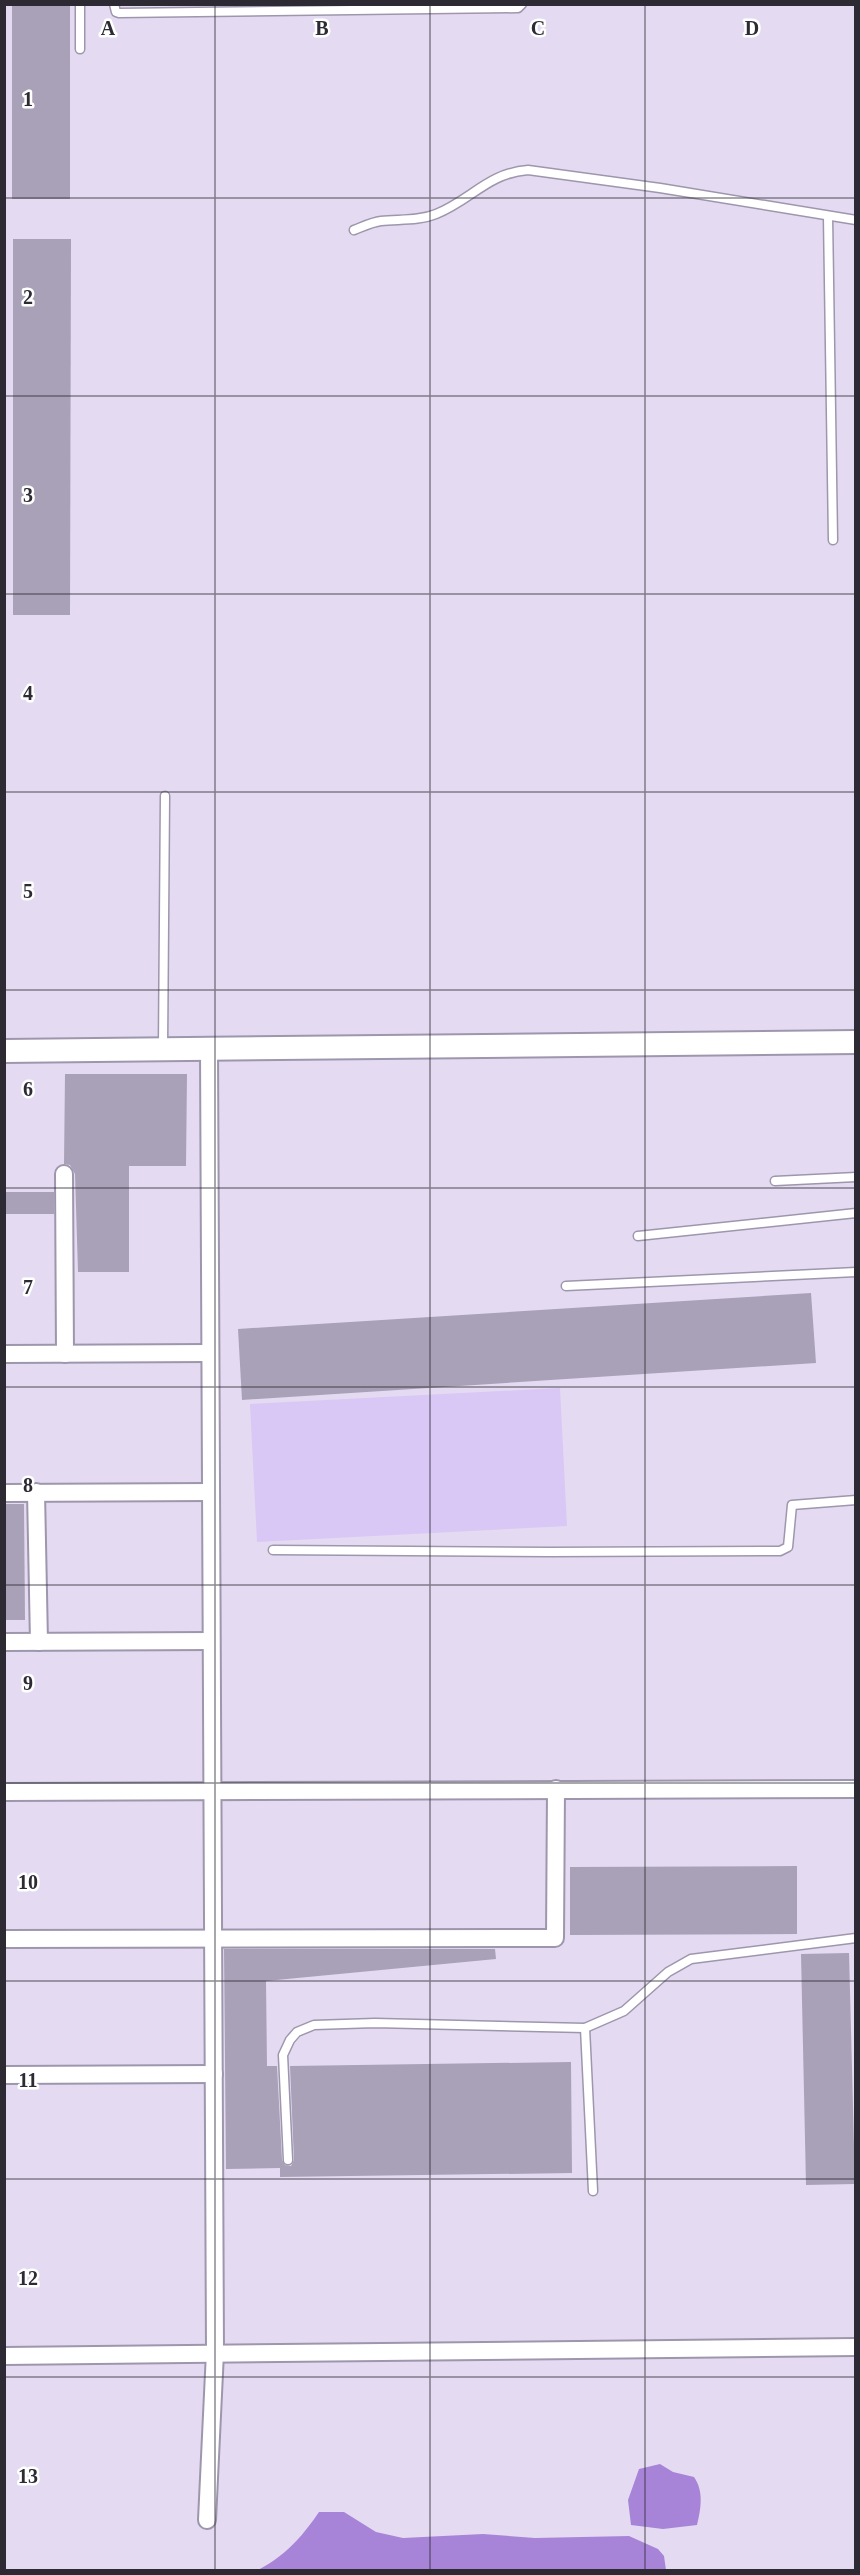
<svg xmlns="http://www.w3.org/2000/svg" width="860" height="2575" viewBox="0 0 860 2575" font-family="Georgia,serif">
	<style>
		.garden { fill: #d9c7f5 }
		.water { fill: #a784d8 }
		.building { fill: #a9a1b7 }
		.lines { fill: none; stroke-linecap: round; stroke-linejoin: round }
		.lane-casing { stroke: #9e96ac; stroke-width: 11 }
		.street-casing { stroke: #9e96ac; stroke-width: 20 }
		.secondary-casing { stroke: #9e96ac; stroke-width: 26 }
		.lane { stroke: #fff; stroke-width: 8 }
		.street { stroke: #fff; stroke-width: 16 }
		.secondary { stroke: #fff; stroke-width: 22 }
		.grid { fill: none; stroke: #2d2a33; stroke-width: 1.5; stroke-opacity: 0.55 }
		.grid-label { font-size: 20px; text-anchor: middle; font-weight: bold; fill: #2d2a33; stroke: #fff; stroke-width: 5; stroke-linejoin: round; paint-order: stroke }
	</style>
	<rect width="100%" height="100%" fill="#e4dbf2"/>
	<polygon class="garden" points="560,1388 567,1526 257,1542 250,1404"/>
	<g class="water">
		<path d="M660,2464L673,2472L694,2477C704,2491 701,2509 697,2525L663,2529L631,2525L628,2500L639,2469Z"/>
		<path d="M319,2512H344L376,2532L403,2538L483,2534L535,2538L629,2536L658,2549L664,2556L666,2570H258C285,2556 302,2537 319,2512Z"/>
	</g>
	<g class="building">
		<rect x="12" y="4" width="58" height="195"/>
		<polygon points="13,239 71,239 70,615 13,615"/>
		<polygon points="65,1074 187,1074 186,1166 129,1166 129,1272 78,1272 75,1174 70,1165 64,1164"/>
		<rect x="4" y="1192" width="50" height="22"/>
		<polygon points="811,1293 816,1363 242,1400 238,1329"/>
		<polygon points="4,1504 24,1504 25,1620 4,1620"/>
		<polygon points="797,1866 797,1934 570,1935 570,1867"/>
		<polygon points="224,1949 495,1949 496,1959 266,1981 267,2066 277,2066 282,2160 285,2165 291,2166 294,2160 290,2066 571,2062 572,2173 280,2177 280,2168 226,2169"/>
		<polygon points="849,1953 855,2184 806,2185 801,1954"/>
	</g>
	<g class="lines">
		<defs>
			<g id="lane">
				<polyline points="80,4 80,49"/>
				<polyline points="114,4 116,12 119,13 518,8 522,4"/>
				<polyline points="828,216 833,540"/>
				<path d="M354,230C362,227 372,222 381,221C399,219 419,221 436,214C471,200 488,173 528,170L660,188L856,220"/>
				<polyline points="163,1047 165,796"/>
				<polyline points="775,1181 856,1177"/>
				<polyline points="638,1236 856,1213"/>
				<polyline points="566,1286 856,1272"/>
				<polyline points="273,1550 550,1552 780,1551 788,1547 792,1505 856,1500"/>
				<polyline points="585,2028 593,2191"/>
				<polyline points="288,2160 283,2055 290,2040 297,2032 314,2025 375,2023 585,2028 624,2011 668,1972 691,1959 856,1938"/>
			</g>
			<g id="street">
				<polyline points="64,1174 65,1354"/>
				<polyline points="4,1354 209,1353"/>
				<polyline points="36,1492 39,1642"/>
				<polyline points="4,1493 210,1492"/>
				<polyline points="4,1642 211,1641"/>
				<polyline points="4,1792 856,1789"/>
				<polyline points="4,1939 555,1938 556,1789"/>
				<polyline points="4,2075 214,2074"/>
				<polyline points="4,2356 856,2347"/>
				<polyline points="207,2520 215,2352 209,1049"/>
			</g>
			<polyline id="secondary" points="4,1051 856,1042"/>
		</defs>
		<use href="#lane" class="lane-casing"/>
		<use href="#street" class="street-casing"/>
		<use href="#secondary" class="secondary-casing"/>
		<use href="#lane" class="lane"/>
		<use href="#street" class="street"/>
		<use href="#secondary" class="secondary"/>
	</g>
	<path class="grid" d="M215,4V2570M430,4V2570M645,4V2570M4,198H856M4,396H856M4,594H856M4,792H856M4,990H856M4,1188H856M4,1387H856M4,1585H856M4,1783H856M4,1981H856M4,2179H856M4,2377H856"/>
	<g class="grid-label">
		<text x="108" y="35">A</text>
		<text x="322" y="35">B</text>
		<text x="538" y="35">C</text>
		<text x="752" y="35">D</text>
		<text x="28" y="106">1</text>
		<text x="28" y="304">2</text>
		<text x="28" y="502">3</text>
		<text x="28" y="700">4</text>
		<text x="28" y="898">5</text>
		<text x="28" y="1096">6</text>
		<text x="28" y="1294">7</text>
		<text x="28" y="1492">8</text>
		<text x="28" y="1690">9</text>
		<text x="28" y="1889">10</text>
		<text x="28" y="2087">11</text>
		<text x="28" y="2285">12</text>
		<text x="28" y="2483">13</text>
	</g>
	<rect width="860" height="2575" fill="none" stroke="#2d2a33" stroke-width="12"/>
</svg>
